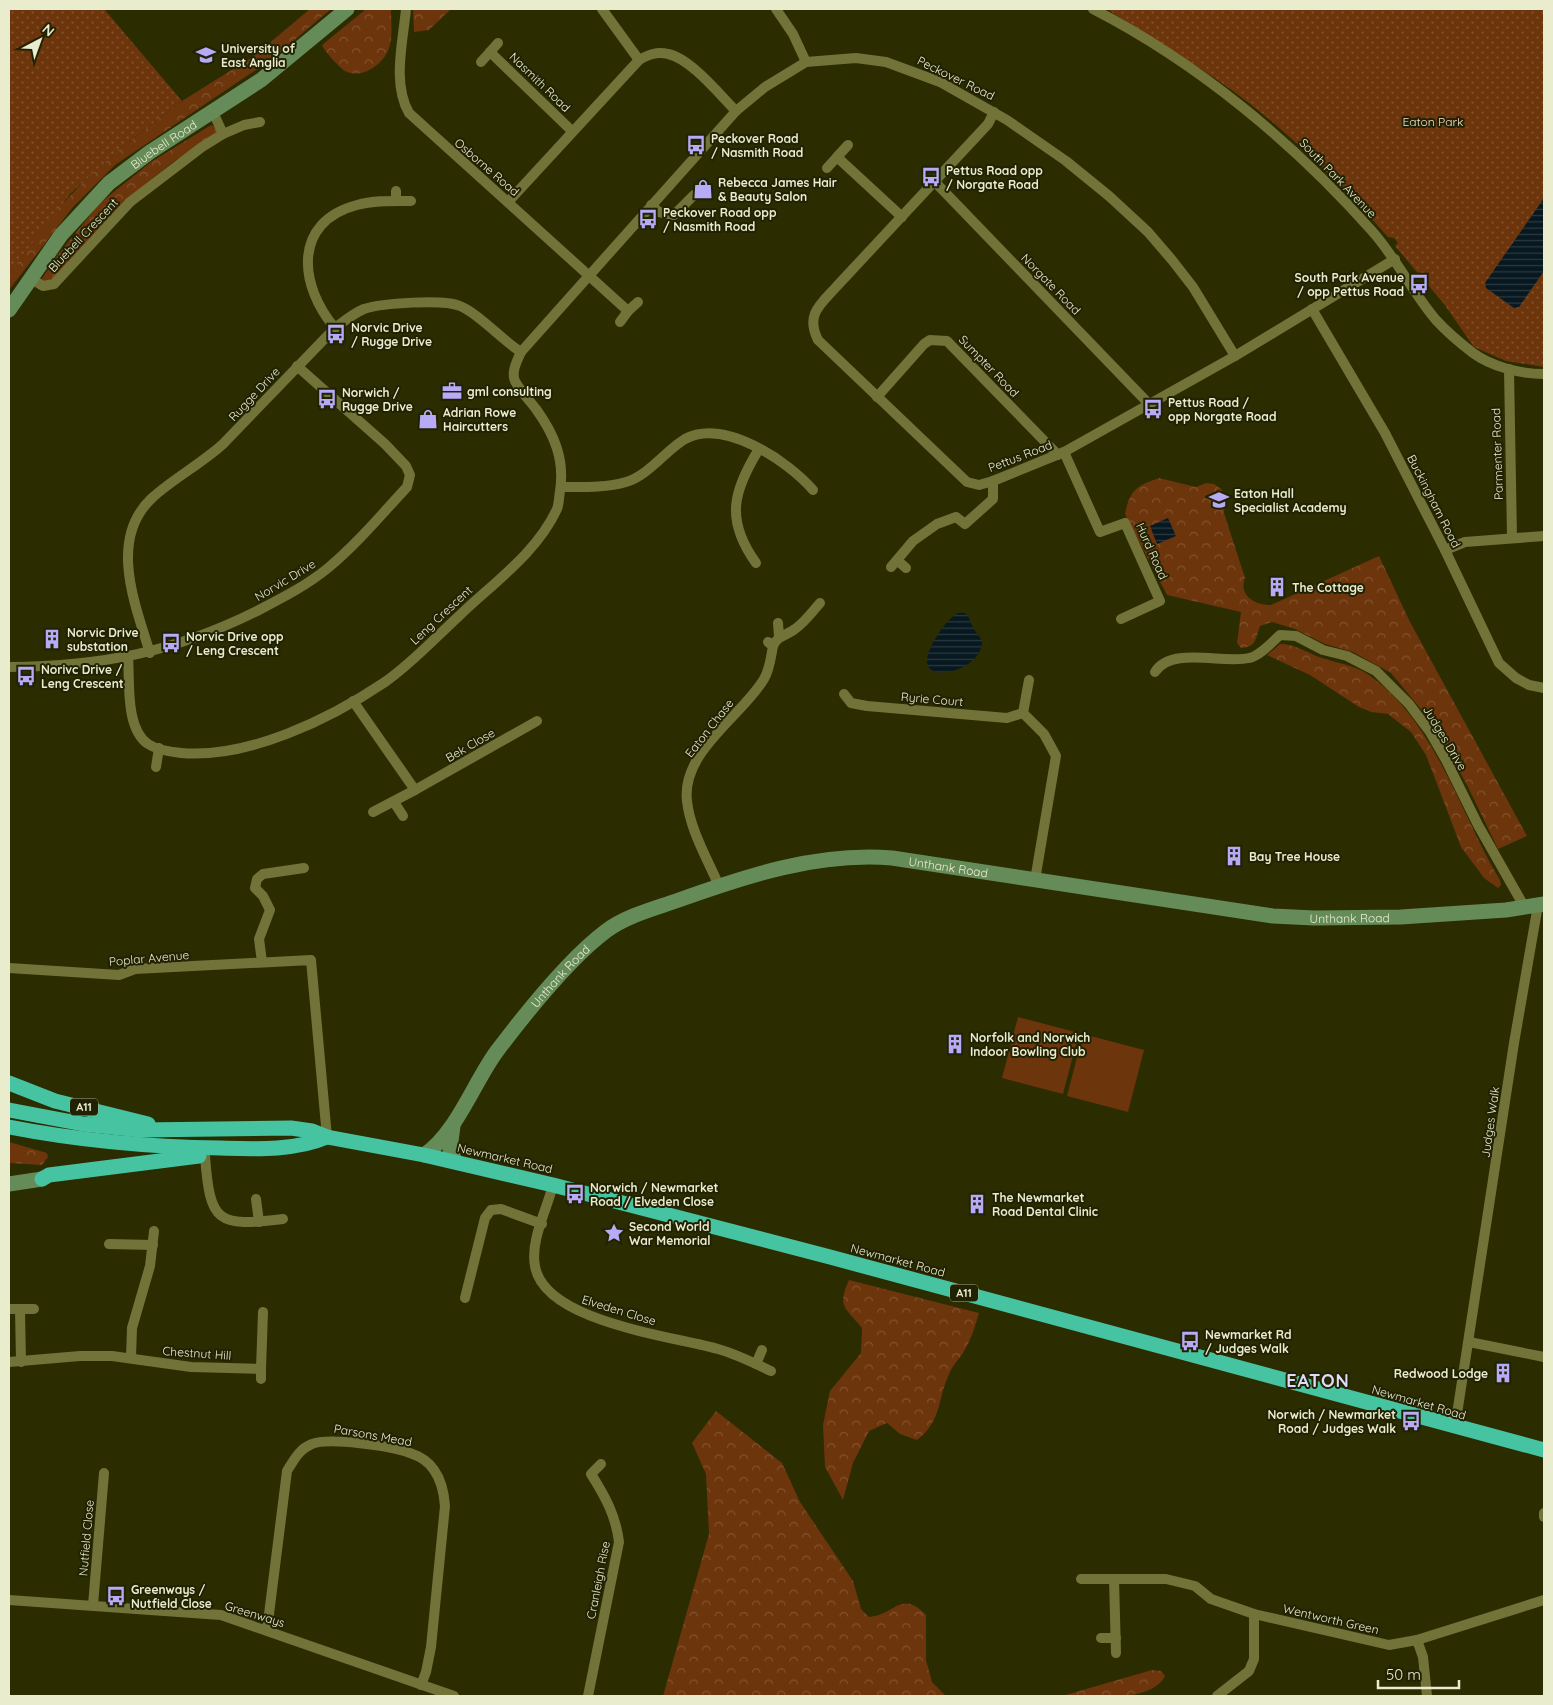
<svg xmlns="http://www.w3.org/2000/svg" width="1553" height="1705" viewBox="0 0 1553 1705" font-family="Quicksand,sans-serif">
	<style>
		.green { fill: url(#green-dots) }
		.forest { fill: url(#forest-crowns) }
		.pitch { fill: #6d350c }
		.water { fill: url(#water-rules) }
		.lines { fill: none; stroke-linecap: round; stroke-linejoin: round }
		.street { stroke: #717339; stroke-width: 10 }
		.secondary { stroke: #648b58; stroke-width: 15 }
		.highway { stroke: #46c3a0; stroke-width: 15 }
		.labels { text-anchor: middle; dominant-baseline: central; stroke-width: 4; stroke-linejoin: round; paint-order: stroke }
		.shield { fill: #212203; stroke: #aeaf91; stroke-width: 1 }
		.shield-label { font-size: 11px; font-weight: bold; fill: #eaecce }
		.poi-label { font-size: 12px; font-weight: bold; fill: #eaecce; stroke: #212203; text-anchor: start }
		.street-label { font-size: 12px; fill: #eaecce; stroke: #212203 }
		.park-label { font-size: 12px; fill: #f6ddcf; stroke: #212203 }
		.district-label { font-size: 18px; font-weight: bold; letter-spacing: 1px; fill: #dedbf8; stroke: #212203 }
	</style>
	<defs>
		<pattern id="green-dots" width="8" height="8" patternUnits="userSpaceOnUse" patternTransform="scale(1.25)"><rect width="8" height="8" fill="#6d350c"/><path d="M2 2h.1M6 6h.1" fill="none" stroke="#82522e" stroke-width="1.8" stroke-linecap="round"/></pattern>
		<pattern id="forest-crowns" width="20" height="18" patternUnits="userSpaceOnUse" patternTransform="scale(1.25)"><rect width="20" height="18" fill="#6d350c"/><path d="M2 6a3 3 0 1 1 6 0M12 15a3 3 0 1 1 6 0" fill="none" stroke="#82522e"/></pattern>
		<pattern id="water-rules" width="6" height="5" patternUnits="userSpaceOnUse" patternTransform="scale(1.25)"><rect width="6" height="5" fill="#071820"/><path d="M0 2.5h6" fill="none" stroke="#2b3a3f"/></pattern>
	</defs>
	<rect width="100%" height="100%" fill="#2b2c00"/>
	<g class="green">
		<polygon points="9,9 104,9 182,101 121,148 71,193 9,274"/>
		<path d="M1107,9H1544V367L1506,361L1474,347L1444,304L1395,246L1398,243L1394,238L1388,237C1345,189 1300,143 1249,103C1204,68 1154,41 1107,9Z"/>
	</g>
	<g class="forest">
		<polygon points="310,9 331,9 272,59 115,165 73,207 9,290 9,274 57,210 83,182 121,148 182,101 254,56"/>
		<path d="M366,9H391C391,21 393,37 389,48C384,64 362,80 345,71C339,67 325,52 322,45Z"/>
		<polygon points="413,9 451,9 429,30 414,32"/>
		<polygon points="211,125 215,127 218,134 173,162 124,201 55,279 48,282 41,280 57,256 100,203 151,162"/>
		<path d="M1159,478L1196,487L1206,483L1214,484L1221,489L1225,496L1224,513L1245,578C1238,596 1256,605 1271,605L1379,556L1410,622L1527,836L1498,849L1467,785L1434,725L1391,673L1353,652L1325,644L1295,629L1272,622L1260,626C1255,639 1257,647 1241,648L1237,643L1241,612L1167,595L1125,514C1130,490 1136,486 1159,478Z"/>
		<path d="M1280,644C1295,644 1306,652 1319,657C1336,663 1355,665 1369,675C1435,721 1460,814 1500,880L1501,885L1498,888L1484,878L1461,847L1426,755L1411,732L1388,714L1371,712L1359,707L1310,675L1267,655Z"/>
		<polygon points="9,1142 47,1153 48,1157 42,1165 9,1163"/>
		<path d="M849,1280L979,1313C975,1327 971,1340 963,1353C959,1359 953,1365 950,1372C937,1398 943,1420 917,1440L900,1434L887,1423L869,1431L853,1463L843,1500L825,1467L823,1425L830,1391L861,1353L862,1328C845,1307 837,1307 849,1280Z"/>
		<path d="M716,1411L782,1463L800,1502L853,1581L861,1609L869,1617C895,1615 901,1589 926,1615V1660L932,1682L946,1696H663L709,1534L706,1474L692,1443Z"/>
		<path d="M1152,1670L1161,1671L1165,1676C1151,1704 1089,1696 1062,1696Z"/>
	</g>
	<g class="pitch">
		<polygon points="1018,1017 1079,1033 1063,1094 1002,1078"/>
		<polygon points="1083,1034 1144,1050 1128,1112 1067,1096"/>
	</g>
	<g class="water">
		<polygon points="1544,198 1544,271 1519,307 1514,308 1486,288 1485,283"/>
		<polygon points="1168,518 1176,536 1157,544 1150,526"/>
		<path d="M958,613H965C970,617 970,623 974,629C976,633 981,637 982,642C983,671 912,690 930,649C936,636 946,620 958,613Z"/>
	</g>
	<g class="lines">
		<g class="street">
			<path d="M406,9C403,42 392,83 409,113L628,311L638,302"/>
			<polyline points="602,9 639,60"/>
			<polyline points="776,9 793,34 806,62"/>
			<path d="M1093,9C1198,63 1294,143 1372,231C1397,259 1412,292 1436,320C1447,332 1460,343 1473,353C1492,367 1521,374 1544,374"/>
			<polyline points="498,43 490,52 572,131"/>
			<polyline points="481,62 490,52"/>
			<polyline points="213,112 223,134"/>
			<path d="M994,112L988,124L837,286C821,304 805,314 818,340L967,482L979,485L993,481L1064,452L1235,356L1395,259"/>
			<polyline points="848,145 837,157 902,217"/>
			<polyline points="827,168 837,157"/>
			<polyline points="935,182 1149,404"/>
			<polyline points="396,191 396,201"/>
			<path d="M508,202L639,60C648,55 657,51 668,54C690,58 720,95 736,111"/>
			<polyline points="651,205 659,212 674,215 694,195"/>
			<polyline points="30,278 43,286 54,284 130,202 202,147 223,134 244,125 260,122"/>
			<polyline points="1312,309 1385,433 1445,550 1499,663 1516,678 1529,685 1544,688"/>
			<polyline points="620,322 628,311"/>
			<path d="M335,328C299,286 292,222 357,205C374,200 394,201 411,201"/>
			<polyline points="1509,369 1512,538"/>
			<polyline points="877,397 924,344 930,340 947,341 1058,455"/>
			<polyline points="1064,452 1100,532 1125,523 1160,601 1121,619"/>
			<path d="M561,487C582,487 606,488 626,482C649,475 665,451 685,439C724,418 788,461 813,490"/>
			<polyline points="1445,550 1465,542 1544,536"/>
			<polyline points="898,561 906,568"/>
			<path d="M756,563C725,520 733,491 759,449"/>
			<polyline points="891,567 913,541 937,524 956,517 965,524 993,499 993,481"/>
			<polyline points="778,623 779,636"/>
			<path d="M773,646C778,635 786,636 795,629C805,622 812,612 820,603"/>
			<path d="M150,653C135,604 108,539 152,498C174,478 201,464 223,444L335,328C344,321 354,313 364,309C382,303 443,299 460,306C478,313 503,341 521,352"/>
			<path d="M128,657C130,682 125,728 148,744C157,750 171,752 181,753C248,759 330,719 385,682C411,664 435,638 459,616C492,584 537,553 557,509C559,504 559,497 560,491C565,459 554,434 536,409C530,401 520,391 515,381C511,372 517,361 521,352L736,111L765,87L806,62L856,58L886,62L940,82L1007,120L1066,161L1109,196L1148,232L1172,260L1193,287L1235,356"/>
			<path d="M9,667C101,666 173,653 257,611C282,598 306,586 328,568C357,544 381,515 407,487L410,475L406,466L385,444L297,366"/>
			<path d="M1155,672C1171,646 1223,664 1249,658C1260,656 1272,642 1280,635L1296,636L1323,650L1347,656L1376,671L1409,704L1430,732L1446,760L1478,825L1525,908"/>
			<polyline points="1029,680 1023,713 1044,734 1056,756 1035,880"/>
			<polyline points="844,694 851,703 867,706 1007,718 1023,713"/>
			<polyline points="353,701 415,790 537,721"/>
			<polyline points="156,767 159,748"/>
			<polyline points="394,802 403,816"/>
			<polyline points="373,812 415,790"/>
			<path d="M719,886C708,860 690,830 687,801C681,752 742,716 764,679C770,669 771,656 773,646L768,642"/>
			<polyline points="262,962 259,939 270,910 263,896 255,888 257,879 263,874 304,868"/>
			<polyline points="9,968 119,975 135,969 311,960 327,1137"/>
			<path d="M205,1156C210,1223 217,1227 283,1219"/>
			<path d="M553,1185C547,1209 530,1241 535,1266C544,1322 673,1336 718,1349C736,1354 754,1363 771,1371"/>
			<polyline points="256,1199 259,1222"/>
			<polyline points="109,1244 153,1245"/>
			<polyline points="465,1298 485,1218 491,1210 501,1209 542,1224"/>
			<polyline points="9,1309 20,1309"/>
			<polyline points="1469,1342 1544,1357"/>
			<polyline points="131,1357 132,1328 150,1266 154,1231"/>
			<polyline points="9,1362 80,1356 112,1356 191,1367 261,1369 263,1312"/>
			<polyline points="21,1362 20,1309 34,1309"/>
			<polyline points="756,1364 762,1350"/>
			<polyline points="261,1379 261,1369"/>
			<polyline points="1455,1427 1514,1043 1538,905"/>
			<polyline points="1544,1513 1544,1517"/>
			<polyline points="1081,1579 1166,1579 1195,1586 1211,1599 1254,1614 1389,1645 1417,1640 1544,1600"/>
			<polyline points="1114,1579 1116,1653"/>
			<polyline points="9,1600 221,1615 454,1696"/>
			<polyline points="93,1605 104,1473"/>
			<path d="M267,1630L287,1471C294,1460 299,1449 312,1444C328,1437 392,1446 410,1453C419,1456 429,1462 434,1470C442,1481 444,1493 445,1506L431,1647L426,1672L421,1685"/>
			<polyline points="1101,1638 1116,1638"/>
			<polyline points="1417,1640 1423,1657 1427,1696"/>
			<path d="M588,1696L619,1542C616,1516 605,1496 591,1474L601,1464"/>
			<polyline points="1217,1696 1249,1671 1254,1659 1254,1614"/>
		</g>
		<g class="secondary">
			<path id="s1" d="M9,310L61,235L109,183L150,152L261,80L347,9"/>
			<polyline points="453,1126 450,1149 455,1161"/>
			<path id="s2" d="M424,1155C456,1134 474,1082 497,1051C525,1014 570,958 606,931C626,916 653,909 676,901C746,876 817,852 892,858L1273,916L1314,918L1401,917L1506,910L1544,904"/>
			<polyline points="9,1184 42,1179"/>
		</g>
		<g class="highway">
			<polyline points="9,1083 55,1101 148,1124"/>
			<polyline points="9,1110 83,1124 140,1130 291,1128 312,1131 327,1137 424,1155 553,1185 830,1257 1544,1450"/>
			<path d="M9,1127C81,1141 148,1147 221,1148C255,1149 295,1151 327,1137"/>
			<polyline points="42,1179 49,1175 199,1156"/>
		</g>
	</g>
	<defs>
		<symbol id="university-bare" viewBox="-9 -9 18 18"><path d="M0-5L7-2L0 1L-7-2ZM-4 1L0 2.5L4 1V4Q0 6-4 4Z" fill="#b7abf7" stroke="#212203" stroke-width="2.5" paint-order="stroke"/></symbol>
		<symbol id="bus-bare" viewBox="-9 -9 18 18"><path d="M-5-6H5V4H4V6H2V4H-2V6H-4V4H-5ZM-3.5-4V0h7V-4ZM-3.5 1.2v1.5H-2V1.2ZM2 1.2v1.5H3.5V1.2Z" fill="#b7abf7" stroke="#212203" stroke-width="2.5" paint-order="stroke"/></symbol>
		<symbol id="shop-bare" viewBox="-9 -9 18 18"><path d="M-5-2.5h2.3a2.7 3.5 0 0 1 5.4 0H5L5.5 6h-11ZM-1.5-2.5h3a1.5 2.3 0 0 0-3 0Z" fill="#b7abf7" stroke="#212203" stroke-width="2.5" paint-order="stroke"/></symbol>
		<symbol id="office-bare" viewBox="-9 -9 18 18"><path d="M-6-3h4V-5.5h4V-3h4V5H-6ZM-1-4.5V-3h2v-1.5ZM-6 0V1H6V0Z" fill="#b7abf7" stroke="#212203" stroke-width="2.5" paint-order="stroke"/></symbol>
		<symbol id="school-bare" viewBox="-9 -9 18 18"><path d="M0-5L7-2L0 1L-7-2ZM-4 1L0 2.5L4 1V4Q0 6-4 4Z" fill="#b7abf7" stroke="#212203" stroke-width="2.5" paint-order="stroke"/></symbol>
		<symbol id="building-bare" viewBox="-9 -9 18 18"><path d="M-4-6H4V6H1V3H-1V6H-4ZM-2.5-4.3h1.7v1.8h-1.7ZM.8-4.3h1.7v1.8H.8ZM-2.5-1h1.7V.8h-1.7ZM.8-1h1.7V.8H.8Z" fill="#b7abf7" stroke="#212203" stroke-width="2.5" paint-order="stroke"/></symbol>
		<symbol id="sight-bare" viewBox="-9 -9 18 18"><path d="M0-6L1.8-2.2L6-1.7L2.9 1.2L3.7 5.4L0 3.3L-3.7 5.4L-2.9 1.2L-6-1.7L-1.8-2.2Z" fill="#b7abf7" stroke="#212203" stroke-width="2.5" paint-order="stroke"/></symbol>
	</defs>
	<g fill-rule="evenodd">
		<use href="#university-bare" x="192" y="41" width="28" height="28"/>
		<use href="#bus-bare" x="682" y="131" width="28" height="28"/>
		<use href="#bus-bare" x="917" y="163" width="28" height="28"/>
		<use href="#shop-bare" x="689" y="175" width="28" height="28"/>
		<use href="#bus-bare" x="634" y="205" width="28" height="28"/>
		<use href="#bus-bare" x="1405" y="270" width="28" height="28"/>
		<use href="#bus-bare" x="322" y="320" width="28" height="28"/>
		<use href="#office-bare" x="438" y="377" width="28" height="28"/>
		<use href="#bus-bare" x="313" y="385" width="28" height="28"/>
		<use href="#bus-bare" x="1139" y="395" width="28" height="28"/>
		<use href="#shop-bare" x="414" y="405" width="28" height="28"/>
		<use href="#school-bare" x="1205" y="486" width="28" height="28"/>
		<use href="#building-bare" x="1263" y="573" width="28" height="28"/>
		<use href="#building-bare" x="38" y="625" width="28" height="28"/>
		<use href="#bus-bare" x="157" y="629" width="28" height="28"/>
		<use href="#bus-bare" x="12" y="662" width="28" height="28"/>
		<use href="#building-bare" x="1220" y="842" width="28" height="28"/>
		<use href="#building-bare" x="941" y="1030" width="28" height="28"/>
		<use href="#bus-bare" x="561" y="1180" width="28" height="28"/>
		<use href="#building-bare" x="963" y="1190" width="28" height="28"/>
		<use href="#sight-bare" x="600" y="1219" width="28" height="28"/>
		<use href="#bus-bare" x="1176" y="1327" width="28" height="28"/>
		<use href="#building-bare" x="1489" y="1359" width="28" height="28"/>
		<use href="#bus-bare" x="1397" y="1407" width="28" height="28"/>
		<use href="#bus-bare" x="102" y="1582" width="28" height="28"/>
	</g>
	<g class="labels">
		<g class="shield">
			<rect x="70" y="1098.5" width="28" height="17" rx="4"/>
			<rect x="950" y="1284.5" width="28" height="17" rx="4"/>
		</g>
		<g class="shield-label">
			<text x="84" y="1107">A11</text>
			<text x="964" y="1293">A11</text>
		</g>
		<g class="poi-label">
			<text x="221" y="48">University of<tspan x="221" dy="14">East Anglia</tspan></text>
			<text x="711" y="138">Peckover Road<tspan x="711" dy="14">/ Nasmith Road</tspan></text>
			<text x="946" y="170">Pettus Road opp<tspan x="946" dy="14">/ Norgate Road</tspan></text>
			<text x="718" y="182">Rebecca James Hair<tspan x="718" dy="14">&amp; Beauty Salon</tspan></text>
			<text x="663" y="212">Peckover Road opp<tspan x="663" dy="14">/ Nasmith Road</tspan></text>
			<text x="1404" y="277" text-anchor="end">South Park Avenue<tspan x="1404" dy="14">/ opp Pettus Road</tspan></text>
			<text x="351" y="327">Norvic Drive<tspan x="351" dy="14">/ Rugge Drive</tspan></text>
			<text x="467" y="391">gml consulting</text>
			<text x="342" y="392">Norwich /<tspan x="342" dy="14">Rugge Drive</tspan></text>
			<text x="1168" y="402">Pettus Road /<tspan x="1168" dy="14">opp Norgate Road</tspan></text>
			<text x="443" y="412">Adrian Rowe<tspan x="443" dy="14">Haircutters</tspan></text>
			<text x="1234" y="493">Eaton Hall<tspan x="1234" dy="14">Specialist Academy</tspan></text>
			<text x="1292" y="587">The Cottage</text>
			<text x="67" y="632">Norvic Drive<tspan x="67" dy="14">substation</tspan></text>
			<text x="186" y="636">Norvic Drive opp<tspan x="186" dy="14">/ Leng Crescent</tspan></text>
			<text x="41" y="669">Norivc Drive /<tspan x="41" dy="14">Leng Crescent</tspan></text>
			<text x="1249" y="856">Bay Tree House</text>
			<text x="970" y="1037">Norfolk and Norwich<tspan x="970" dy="14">Indoor Bowling Club</tspan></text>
			<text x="590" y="1187">Norwich / Newmarket<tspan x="590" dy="14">Road / Elveden Close</tspan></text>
			<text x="992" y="1197">The Newmarket<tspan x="992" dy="14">Road Dental Clinic</tspan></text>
			<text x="629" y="1226">Second World<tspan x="629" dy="14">War Memorial</tspan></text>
			<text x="1205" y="1334">Newmarket Rd<tspan x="1205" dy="14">/ Judges Walk</tspan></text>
			<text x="1488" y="1373" text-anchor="end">Redwood Lodge</text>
			<text x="1396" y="1414" text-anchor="end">Norwich / Newmarket<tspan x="1396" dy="14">Road / Judges Walk</tspan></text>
			<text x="131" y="1589">Greenways /<tspan x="131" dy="14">Nutfield Close</tspan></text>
		</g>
		<g class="street-label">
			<text transform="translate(956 78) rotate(26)">Peckover Road</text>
			<text transform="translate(540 82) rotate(44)">Nasmith Road</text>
			<text stroke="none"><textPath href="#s1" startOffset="229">Bluebell Road</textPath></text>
			<text transform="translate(487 167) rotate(41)">Osborne Road</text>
			<text transform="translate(1338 178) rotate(46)">South Park Avenue</text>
			<text transform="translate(83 235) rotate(-47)">Bluebell Crescent</text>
			<text transform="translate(1051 284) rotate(46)">Norgate Road</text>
			<text transform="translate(989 366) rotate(46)">Sumpter Road</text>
			<text transform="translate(254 394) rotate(-47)">Rugge Drive</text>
			<text transform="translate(1497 454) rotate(-92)">Parmenter Road</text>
			<text transform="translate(1020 456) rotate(-21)">Pettus Road</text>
			<text transform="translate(1434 501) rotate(63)">Buckingham Road</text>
			<text transform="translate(1152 551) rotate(66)">Hurd Road</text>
			<text transform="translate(285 580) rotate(-31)">Norvic Drive</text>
			<text transform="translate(441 615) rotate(-43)">Leng Crescent</text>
			<text transform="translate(932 699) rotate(5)">Ryrie Court</text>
			<text transform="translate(709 728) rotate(-52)">Eaton Chase</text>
			<text transform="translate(1445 738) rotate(59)">Judges Drive</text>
			<text transform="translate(470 745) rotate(-30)">Bek Close</text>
			<text stroke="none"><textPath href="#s2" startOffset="646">Unthank Road</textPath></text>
			<text stroke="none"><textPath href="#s2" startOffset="1051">Unthank Road</textPath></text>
			<text transform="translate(149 958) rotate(-5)">Poplar Avenue</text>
			<text stroke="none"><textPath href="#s2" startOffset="226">Unthank Road</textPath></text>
			<text transform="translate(1490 1122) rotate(-82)">Judges Walk</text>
			<text transform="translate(505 1158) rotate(13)">Newmarket Road</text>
			<text transform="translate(898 1260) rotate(15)">Newmarket Road</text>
			<text transform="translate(619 1310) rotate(17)">Elveden Close</text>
			<text transform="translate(197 1353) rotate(4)">Chestnut Hill</text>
			<text transform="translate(1419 1402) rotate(16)">Newmarket Road</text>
			<text transform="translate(373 1435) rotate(10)">Parsons Mead</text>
			<text transform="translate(86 1538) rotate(-85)">Nutfield Close</text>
			<text transform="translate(598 1580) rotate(-79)">Cranleigh Rise</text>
			<text transform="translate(255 1614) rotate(17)">Greenways</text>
			<text transform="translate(1331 1619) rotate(13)">Wentworth Green</text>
		</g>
		<g class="park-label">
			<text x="1433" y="121">Eaton Park</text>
		</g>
		<g class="district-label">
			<text x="1318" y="1380">EATON</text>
		</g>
	</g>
	<rect width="1553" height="1705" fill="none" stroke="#eaecce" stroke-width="20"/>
	<g transform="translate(40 40) rotate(41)" stroke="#212203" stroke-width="4" paint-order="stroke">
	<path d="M0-4L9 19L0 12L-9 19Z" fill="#eaecce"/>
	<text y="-8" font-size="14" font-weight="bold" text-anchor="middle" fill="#eaecce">N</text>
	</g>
	<path d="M1378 1680v8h81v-8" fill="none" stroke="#eaecce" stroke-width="2.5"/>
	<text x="1386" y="1680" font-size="15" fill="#eaecce" stroke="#212203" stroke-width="4" paint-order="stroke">50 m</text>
</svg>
